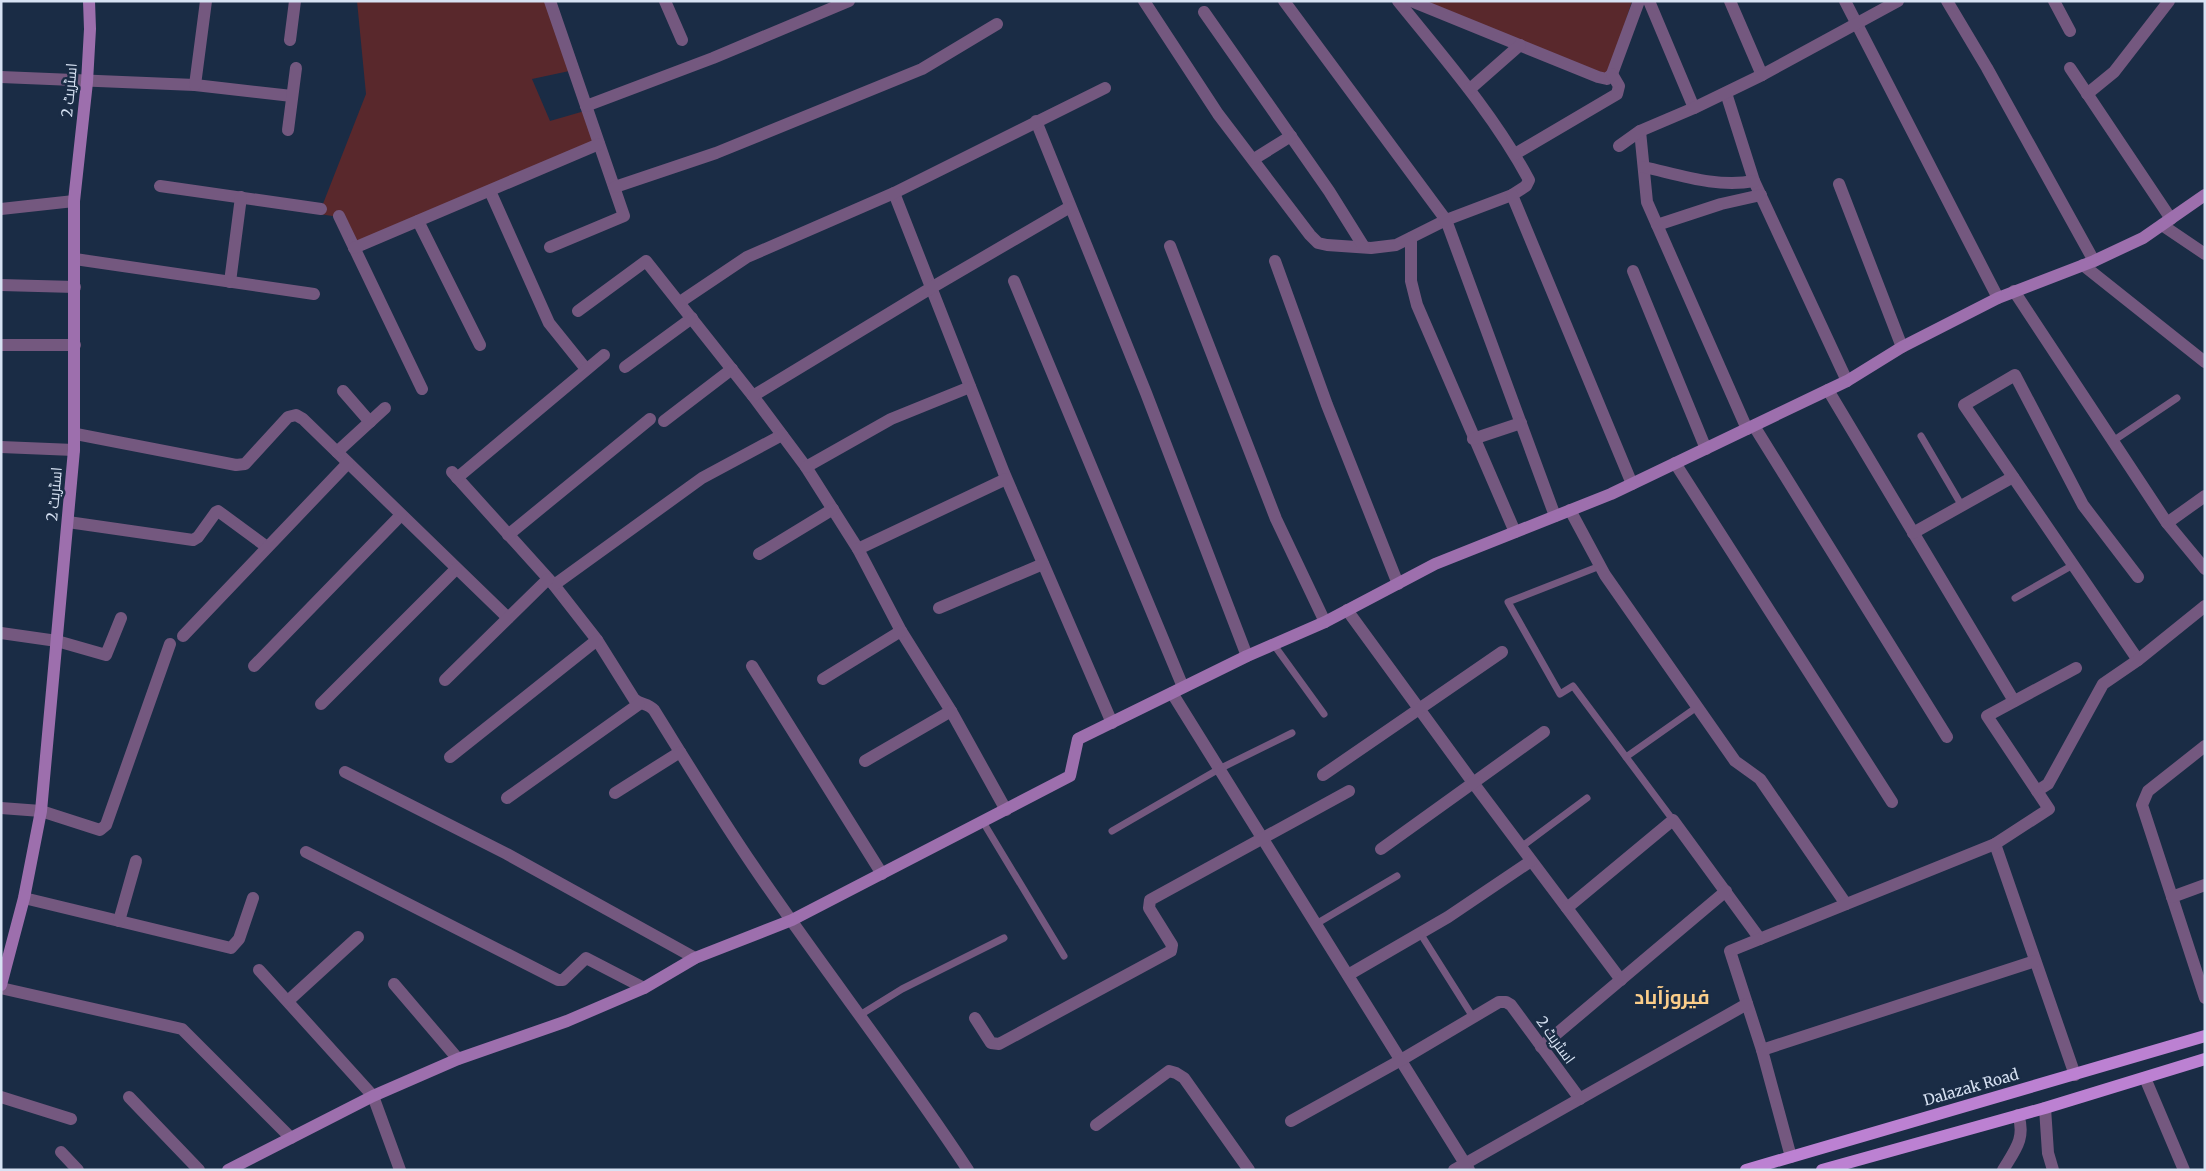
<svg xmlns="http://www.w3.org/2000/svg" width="2206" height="1171" viewBox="0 0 2206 1171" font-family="Merriweather,Cairo,serif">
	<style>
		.green { fill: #59282c }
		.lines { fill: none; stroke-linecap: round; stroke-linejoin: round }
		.lane { stroke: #74587f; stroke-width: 7 }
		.street { stroke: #74587f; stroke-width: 12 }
		.secondary { stroke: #9d6fad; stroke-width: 12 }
		.primary { stroke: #bc81d2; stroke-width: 12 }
		.labels { text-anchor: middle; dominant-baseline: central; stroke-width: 5; stroke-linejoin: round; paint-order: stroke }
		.street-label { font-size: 15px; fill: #d7e2f3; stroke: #1a2c45 }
		.district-label { font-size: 20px; font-weight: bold; fill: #fbcd89; stroke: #1a2c45 }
	</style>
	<rect width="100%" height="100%" fill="#1a2c45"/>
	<g class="green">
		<polygon points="357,1 550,1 574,70 532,79 550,121 588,110 597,147 354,248 339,217 319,214 366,94"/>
		<polygon points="1405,1 1632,1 1607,79"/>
	</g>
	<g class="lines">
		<g class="lane">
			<polyline points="1921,436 1962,506"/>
			<polyline points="2113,441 2177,398"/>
			<polyline points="1600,566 1508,602 1560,694 1573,686 1673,820"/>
			<polyline points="2015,598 2073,565"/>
			<polyline points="1274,645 1324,714"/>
			<polyline points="1626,757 1697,707"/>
			<polyline points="983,822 1064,956"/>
			<polyline points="1112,831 1219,769 1292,733"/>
			<polyline points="1521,847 1587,798"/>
			<polyline points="1316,924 1397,876"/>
			<polyline points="1420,933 1473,1017"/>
			<polyline points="860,1015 902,989 1004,938"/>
		</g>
		<g class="street">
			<polyline points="550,1 624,216 550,247"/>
			<polyline points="665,1 682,40"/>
			<path d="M1144,1L1218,114L1310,235L1318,243L1327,245L1371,248L1396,245L1446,220L1512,195L1526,186L1529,180C1494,115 1445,59 1398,1"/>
			<polyline points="1284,1 1446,220 1555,516"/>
			<polyline points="1411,1 1598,77 1607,79 1612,74 1639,1"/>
			<polyline points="1649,1 1694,108"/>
			<polyline points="1730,1 1762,75"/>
			<polyline points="1845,1 1998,298"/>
			<polyline points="1947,1 1987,68 2094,261"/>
			<polyline points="2054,1 2070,31"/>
			<polyline points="1204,12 1329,191 1364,247"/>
			<polyline points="290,40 295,1"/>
			<polyline points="2070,68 2171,219"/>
			<polyline points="1,77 195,85 292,96"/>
			<polyline points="195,85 206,1"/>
			<polyline points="1470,89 1520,45"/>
			<polyline points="1726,93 1754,181 1847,381"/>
			<polyline points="2087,94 2114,72 2169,1"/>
			<polyline points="586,106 713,58 849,1"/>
			<polyline points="1036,121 1146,393 1247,656"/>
			<polyline points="288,130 296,68"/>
			<polyline points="1640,131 1647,202 1747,429"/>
			<polyline points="1619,146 1640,131 1694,108 1762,75 1898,1"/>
			<polyline points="1515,154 1617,94 1619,86 1612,74"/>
			<polyline points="1254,159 1291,136"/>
			<path d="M1644,167C1680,175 1717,188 1754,181"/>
			<polyline points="1839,184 1902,347"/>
			<polyline points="160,186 321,209"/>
			<polyline points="615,187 716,153 922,69 997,24"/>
			<polyline points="490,191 549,323 586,369"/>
			<polyline points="894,193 1004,473 1112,723"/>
			<polyline points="1512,195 1632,484"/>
			<polyline points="1,209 74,201"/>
			<polyline points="339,216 422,389"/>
			<polyline points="418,221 480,345"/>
			<polyline points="1657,225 1721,204 1761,195"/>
			<polyline points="2162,225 2205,254"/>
			<polyline points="1411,238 1411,281 1417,305 1515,532"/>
			<polyline points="1170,246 1276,519 1325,622"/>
			<polyline points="354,248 599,144"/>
			<polyline points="75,259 314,294"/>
			<polyline points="1275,261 1327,405 1398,584"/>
			<polyline points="2083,265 2205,362"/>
			<polyline points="1633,271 1706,449"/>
			<polyline points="1014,281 1183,687"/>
			<polyline points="230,282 241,197"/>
			<polyline points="1,285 75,287"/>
			<polyline points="2014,291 2167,523 2205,569"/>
			<polyline points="680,302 747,257 894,193 1105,88"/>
			<polyline points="578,311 646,261 753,396 806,467 858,549 901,631 951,711 1006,810"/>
			<polyline points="1,345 75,345"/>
			<polyline points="625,367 692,318"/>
			<polyline points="1828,390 2014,701"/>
			<polyline points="343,391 370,422"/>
			<polyline points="753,396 931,288 1070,207"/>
			<polyline points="664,421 732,369"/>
			<polyline points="1754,426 1947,737"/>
			<polyline points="76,434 236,465 245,464 288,417 296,415 303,419 508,618"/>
			<polyline points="1473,439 1521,423"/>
			<polyline points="1,447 74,450"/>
			<polyline points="337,452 385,408"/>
			<polyline points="1675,463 1892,802"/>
			<polyline points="806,467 891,419 970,387"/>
			<path d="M452,472L554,585L597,640L634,699C641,705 648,703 654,710C687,763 719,816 754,867C823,969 900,1066 968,1170"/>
			<polyline points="457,478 604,355"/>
			<polyline points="1570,510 1605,575 1735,761 1760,779 1846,904"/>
			<polyline points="68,522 193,540 198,537 216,512 218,511 267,547"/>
			<polyline points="2167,523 2205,496"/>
			<polyline points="1913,533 2013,477"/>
			<polyline points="508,535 650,419"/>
			<polyline points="858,549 1006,479"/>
			<polyline points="759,554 833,509"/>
			<polyline points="554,585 702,478 782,435"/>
			<polyline points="939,608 1043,564"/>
			<polyline points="1347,610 1474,784 1621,980"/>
			<polyline points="1,633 57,641 106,655 121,618"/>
			<polyline points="183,636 348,463"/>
			<polyline points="2138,660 1964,405 2015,375 2083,505 2138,577"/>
			<polyline points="254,666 401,515"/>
			<polyline points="752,666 882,874"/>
			<polyline points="823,679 901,631"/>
			<polyline points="445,680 548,579"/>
			<polyline points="1172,693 1469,1170"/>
			<polyline points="321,704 456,569"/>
			<polyline points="2205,746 2148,791 2142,805 2205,998"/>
			<polyline points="450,757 597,640"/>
			<polyline points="865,761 951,711"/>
			<polyline points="345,772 507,854 695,958"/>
			<polyline points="1323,775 1502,652"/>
			<polyline points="2037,791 2048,784 2103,684 2138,660 2205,606"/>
			<polyline points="615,793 680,752"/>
			<polyline points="507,798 639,704"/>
			<polyline points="1,808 41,811 100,830 106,825 170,644"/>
			<polyline points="1995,844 2075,1075"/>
			<polyline points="1381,849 1544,732"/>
			<polyline points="306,852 558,980 563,980 586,958 644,988"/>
			<polyline points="2172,897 2205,885"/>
			<polyline points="24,898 231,948 239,939 253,898"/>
			<polyline points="1567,908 1673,820 1760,939"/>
			<polyline points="119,921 136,861"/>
			<polyline points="259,970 373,1096 400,1170"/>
			<polyline points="1348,975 1448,917 1531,861"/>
			<polyline points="394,984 458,1059"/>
			<polyline points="1,988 182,1029 291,1138"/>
			<polyline points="288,1001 358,937"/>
			<polyline points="975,1018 991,1043 999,1044 1171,951 1172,945 1149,908 1150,900 1349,791"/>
			<polyline points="1541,1047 1726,891"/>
			<polyline points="1762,1050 2035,961"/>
			<polyline points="2145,1078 2184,1170"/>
			<polyline points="1,1097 71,1119"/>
			<polyline points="129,1097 199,1170"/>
			<polyline points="2045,1108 2048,1153 2053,1170"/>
			<polyline points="1291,1121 1401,1060 1499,1002 1506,1002 1511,1005 1580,1099"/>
			<polyline points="1096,1125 1169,1071 1176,1073 1184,1078 1249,1170"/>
			<polyline points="61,1152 78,1170"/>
			<polyline points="1791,1157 1762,1050 1730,951 1995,844 2049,809 1987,716 2076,668"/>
			<polyline points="1454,1170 1747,1004"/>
			<path d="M2003,1170C2015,1150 2026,1138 2018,1115"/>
		</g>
		<g class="secondary">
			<polyline points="1,985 24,898 41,811 74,450 74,201 87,82 90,29 89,1"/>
			<polyline points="228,1170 373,1096 458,1059 567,1021 644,988 695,958 792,920 1070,776 1078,739 1247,656 1325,622 1435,564 1611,494 1828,390 1847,381 1902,347 1998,298 2094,261 2143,238 2205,195"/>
		</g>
		<g class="primary">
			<polyline points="1746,1170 2205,1036"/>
			<polyline points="1822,1170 2045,1108 2205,1059"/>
		</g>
	</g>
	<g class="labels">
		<g class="street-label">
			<text transform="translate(69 90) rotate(-85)">اسٹریٹ 2</text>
			<text transform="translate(54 494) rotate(-85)">اسٹریٹ 2</text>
			<text transform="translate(1556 1040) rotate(54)">اسٹریٹ 2</text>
			<text transform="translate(1971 1087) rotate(-16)">Dalazak Road</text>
		</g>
		<g class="district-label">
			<text x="1672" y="996">فیروزآباد</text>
		</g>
	</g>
	<rect width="2206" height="1171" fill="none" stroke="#d7e2f3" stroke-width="5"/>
</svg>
